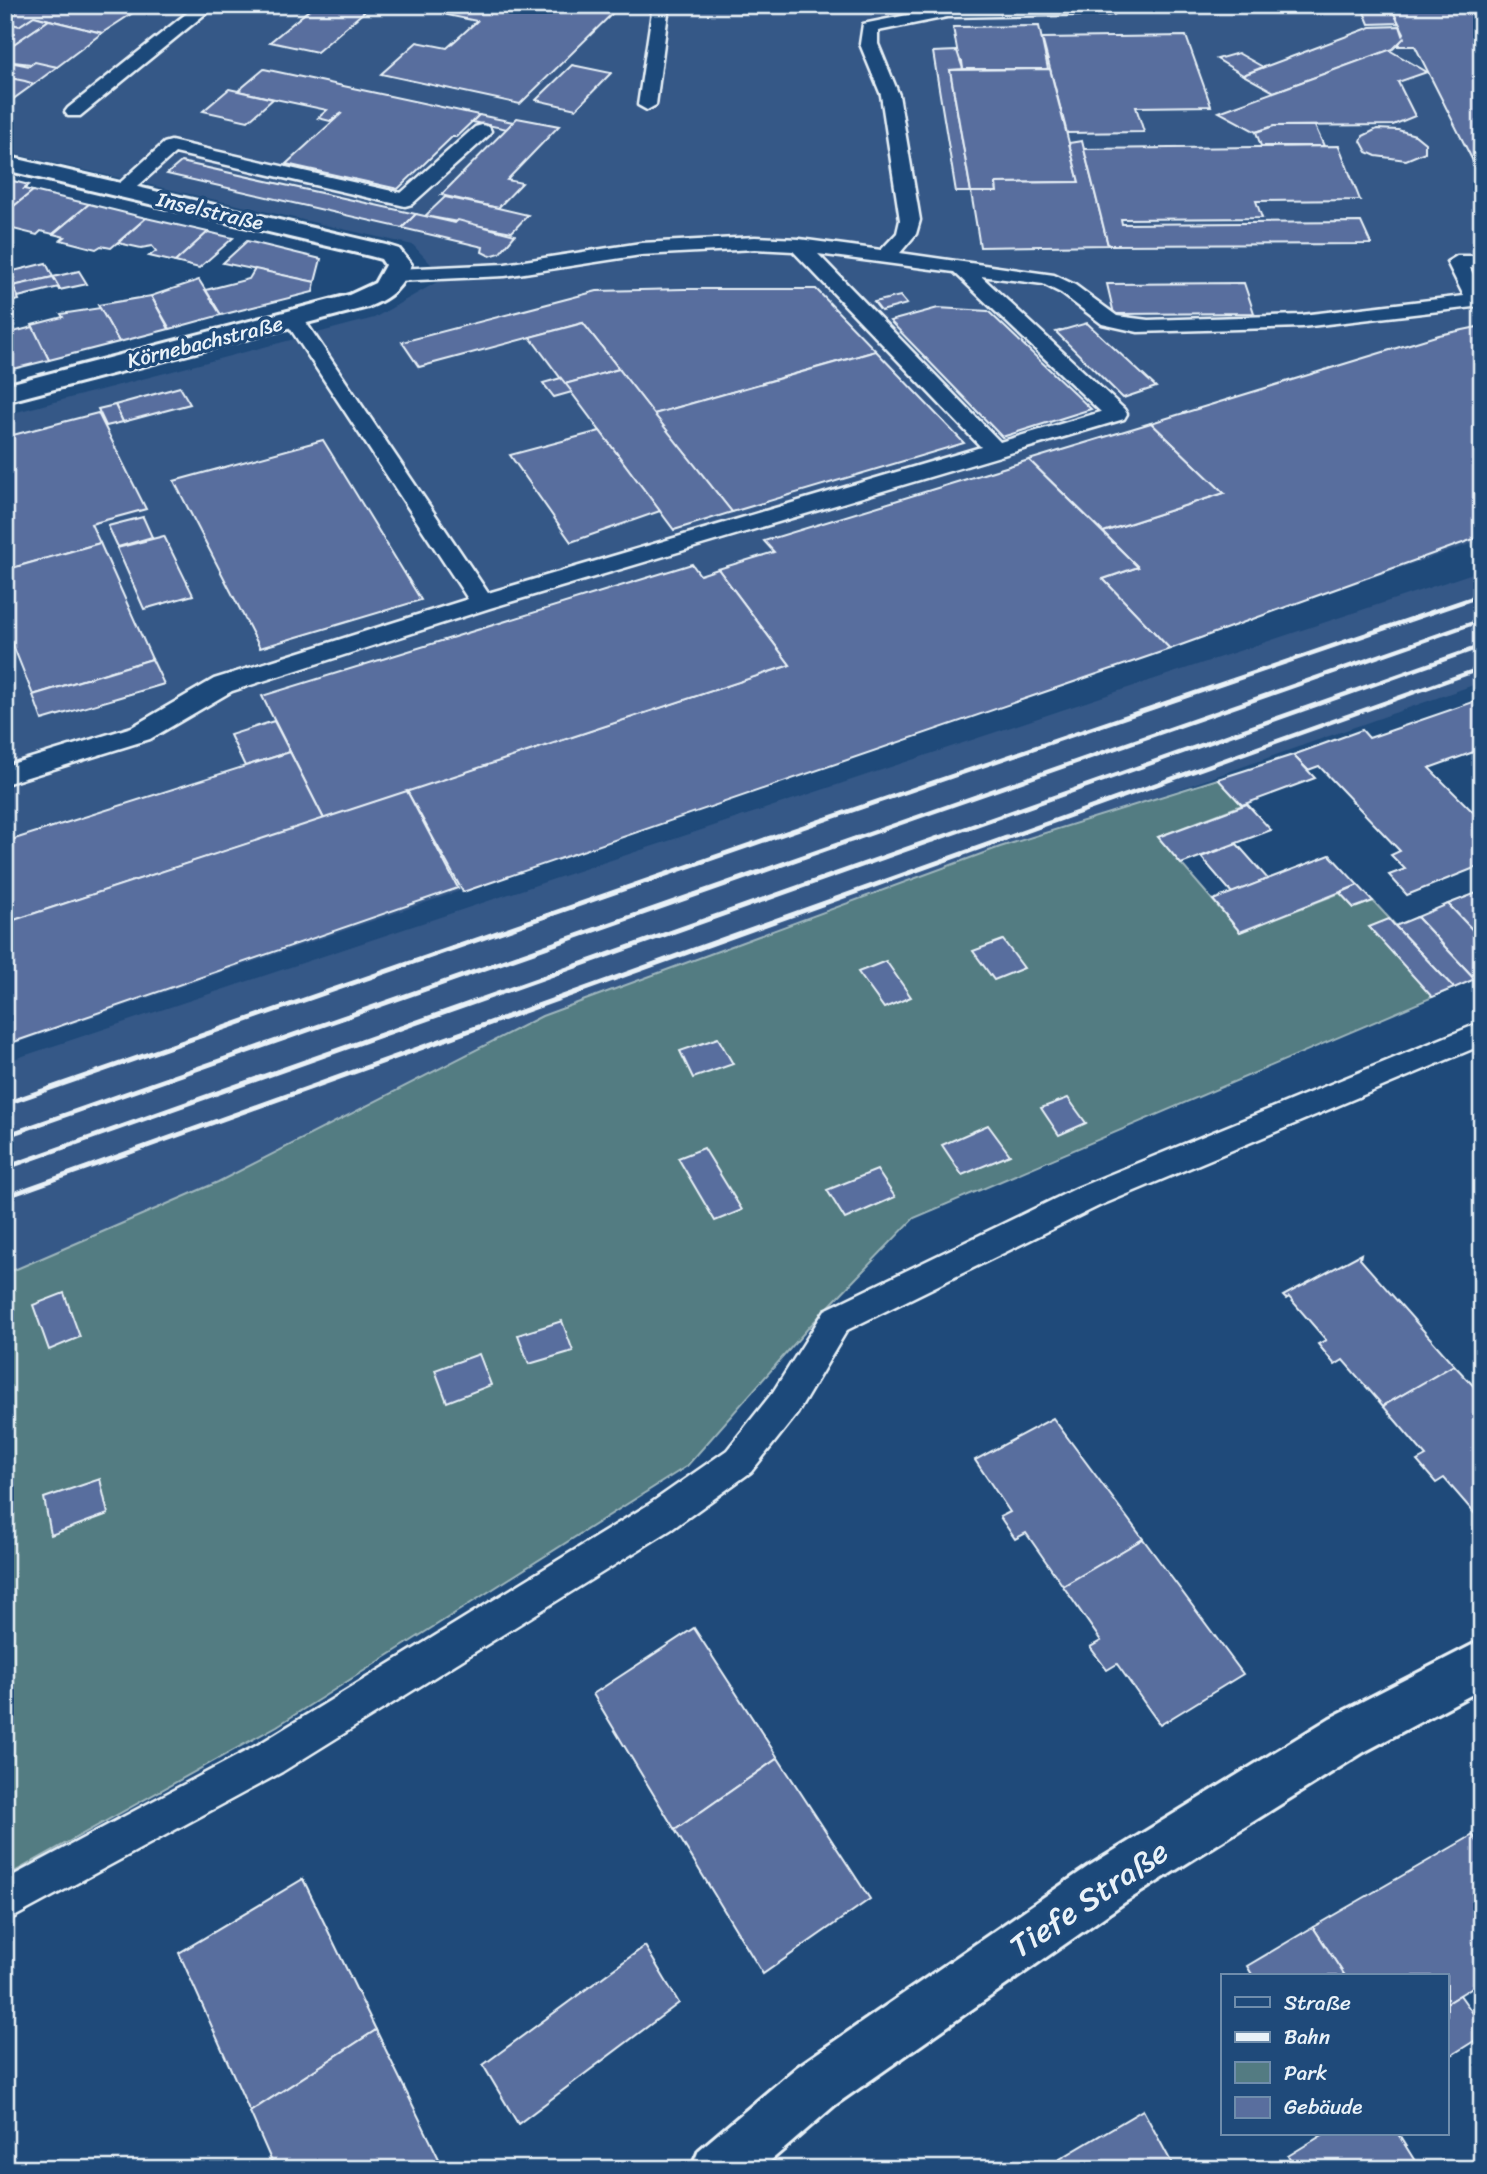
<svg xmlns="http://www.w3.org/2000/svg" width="1487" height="2174" viewBox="0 0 1487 2174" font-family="Sriracha,sans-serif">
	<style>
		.built { fill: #345887 }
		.green { fill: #537b82; stroke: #9eb6bd; stroke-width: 2 }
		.building { fill: #596e9e; stroke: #e8f1f8; stroke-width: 2 }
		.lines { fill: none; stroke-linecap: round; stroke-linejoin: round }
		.service-casing { stroke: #e8f1f8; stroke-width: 5 }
		.minor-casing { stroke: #e8f1f8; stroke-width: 6 }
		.service { fill: #1f4a7a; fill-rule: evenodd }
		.minor { fill: #1f4a7a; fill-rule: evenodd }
		.rail-far1 { stroke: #e8f1f8; stroke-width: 4.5 }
		.rail { stroke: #e8f1f8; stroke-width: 5 }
		.labels { text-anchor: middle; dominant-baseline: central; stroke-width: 7; stroke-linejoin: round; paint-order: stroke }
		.far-street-label { font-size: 21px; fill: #e8f1f8; stroke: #1f4a7a }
		.near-street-label { font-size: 32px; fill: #e8f1f8; stroke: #1f4a7a }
	</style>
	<rect width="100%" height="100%" fill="#1f4a7a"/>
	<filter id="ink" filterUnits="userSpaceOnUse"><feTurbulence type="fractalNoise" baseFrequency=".0143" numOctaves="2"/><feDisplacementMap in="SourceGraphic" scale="14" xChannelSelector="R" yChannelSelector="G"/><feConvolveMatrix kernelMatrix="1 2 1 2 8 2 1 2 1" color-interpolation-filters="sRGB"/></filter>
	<g filter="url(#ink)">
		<g class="built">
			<polygon points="5,5 1482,5 1482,540 5,1047 5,415 374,318 444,278 413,245 5,152"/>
			<polygon points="1482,570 1482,682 1126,808 218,1182 5,1274 5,1062"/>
		</g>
		<polygon class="green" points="1218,779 1242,805 1158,837 1240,932 1340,893 1354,908 1373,901 1454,988 914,1218 810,1326 687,1466 277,1726 5,1877 5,1274 218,1182 542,1016 1000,847"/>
		<g class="building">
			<polygon points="5,5 145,5 102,33 34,16 19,26 5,22 5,18 15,12 5,9"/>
			<polygon points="315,5 372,5 317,52 270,42"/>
			<polygon points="458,5 621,5 520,104 381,74 417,42 447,48 477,21 447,15"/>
			<polygon points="1361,5 1390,5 1399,23 1369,24"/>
			<polygon points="1390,5 1482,5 1482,179 1415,46 1398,46 1404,33"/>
			<polygon points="34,16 49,20 5,50 5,22 19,26"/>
			<polygon points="49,20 102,33 57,67 5,61 5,50"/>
			<polygon points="1039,26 1048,69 963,69 962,61 959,61 953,27"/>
			<polygon points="1400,26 1404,38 1393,49 1274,92 1243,75 1371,27"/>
			<polygon points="1186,36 1211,106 1136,107 1144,132 1067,133 1042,38"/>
			<polygon points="1389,50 1427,72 1398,82 1415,116 1393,125 1274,126 1256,132 1219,112"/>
			<polygon points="957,51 963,69 950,70 971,192 956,192 933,52"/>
			<polygon points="1238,53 1263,67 1243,75 1217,59"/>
			<polygon points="5,61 29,66 35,62 57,67 34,84 5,77"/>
			<polygon points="572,65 611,73 576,109 536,100"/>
			<polygon points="264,69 479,115 456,137 452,137 398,189 286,164 342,113 330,121 318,118 327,110 238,91"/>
			<polygon points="1050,69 1079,182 996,183 997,192 971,192 950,70"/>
			<polygon points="5,77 25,81 34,84 5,105"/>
			<polygon points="229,89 238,91 273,99 248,121 203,111"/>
			<polygon points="479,115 513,122 507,129 472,122"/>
			<polygon points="517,118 559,126 507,180 522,183 498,208 441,195"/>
			<polygon points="1274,126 1315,126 1324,146 1261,146 1256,132"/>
			<polygon points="1377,129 1398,130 1415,135 1425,143 1425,152 1406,160 1376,156 1367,152 1361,141 1363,136"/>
			<polygon points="1082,141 1108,245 980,247 971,192 997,192 996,183 1079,182 1069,143"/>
			<polygon points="1339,146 1360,200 1256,201 1262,218 1121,219 1122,224 1361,222 1371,244 1108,245 1084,149"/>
			<polygon points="181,162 416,214 402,228 167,174"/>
			<polygon points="5,179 29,185 24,189 33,191 5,213"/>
			<polygon points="33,191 89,204 53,234 41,231 37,235 5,227 8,223 5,223 5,213"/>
			<polygon points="445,197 498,208 528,215 512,232 425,216"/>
			<polygon points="89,204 146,218 111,248 101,246 96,249 61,240 65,237 53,234"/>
			<polygon points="416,214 455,223 458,220 515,235 500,253 490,256 482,252 483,247 402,228"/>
			<polygon points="146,218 208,232 175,262 149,256 156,251 152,246 141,248 118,243"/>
			<polygon points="208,232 233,238 199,268 175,262"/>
			<polygon points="247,241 321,259 315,282 223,263"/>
			<polygon points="46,263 53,277 5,288 5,273"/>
			<polygon points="255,269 315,282 313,292 221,315 206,290 249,279"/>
			<polygon points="79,271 87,284 59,290 53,277"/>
			<polygon points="53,277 59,287 18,297 13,286"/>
			<polygon points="199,280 221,315 170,329 151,296"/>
			<polygon points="1244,283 1254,313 1114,314 1107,284"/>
			<polygon points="13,286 19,300 5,303 5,288"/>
			<polygon points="684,289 816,289 876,351 654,414 583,323 419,367 402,342 597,291"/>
			<polygon points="151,296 169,329 119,342 98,305"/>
			<polygon points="900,296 907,304 881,311 874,302"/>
			<polygon points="100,308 119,342 49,360 32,325 63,317 61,314"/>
			<polygon points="938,308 988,311 1091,409 1002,437 890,321"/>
			<polygon points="583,323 619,369 565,384 530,337"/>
			<polygon points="1087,323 1156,387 1123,398 1056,332"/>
			<polygon points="1482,326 1482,536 1170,649 1103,579 1138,567 1103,532 1224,493 1151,423 1439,335"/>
			<polygon points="33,327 49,360 5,371 5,334"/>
			<polygon points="876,351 964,443 732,512 654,414"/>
			<polygon points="619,369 654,414 732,512 674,530 565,384"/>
			<polygon points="561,378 572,392 554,397 543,383"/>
			<polygon points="180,387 190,404 123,422 115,405"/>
			<polygon points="115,405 123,422 106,426 98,409"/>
			<polygon points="98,413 146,509 91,524 100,543 5,570 5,437"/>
			<polygon points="1151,423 1224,493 1103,532 1029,460"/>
			<polygon points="600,431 660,511 571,542 510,455"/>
			<polygon points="323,440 421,600 260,648 174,481"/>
			<polygon points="1029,460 1138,567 1103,579 1170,649 463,892 407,791 790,665 718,569 774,552 764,541"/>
			<polygon points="143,517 152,537 118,547 108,526"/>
			<polygon points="164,536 193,595 144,609 117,548"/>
			<polygon points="100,543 152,659 33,695 5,625 5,570"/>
			<polygon points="692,564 700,575 718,569 790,665 324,819 262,696"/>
			<polygon points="152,659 164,684 42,720 33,695"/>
			<polygon points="1479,700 1482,749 1429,768 1482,821 1482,865 1407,895 1389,875 1405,869 1391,855 1400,851 1319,766 1308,770 1293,755 1362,730 1369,738"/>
			<polygon points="274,721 290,752 245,766 230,735"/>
			<polygon points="290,752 324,819 5,923 5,842"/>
			<polygon points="1293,755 1315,778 1242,805 1218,779"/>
			<polygon points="407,791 458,888 5,1045 5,923"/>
			<polygon points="1247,804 1271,830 1181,864 1158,837"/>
			<polygon points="1237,844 1268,879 1232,893 1201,857"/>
			<polygon points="1330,855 1358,885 1240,932 1213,900"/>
			<polygon points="1358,885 1373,901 1354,908 1340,893"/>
			<polygon points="1479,892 1482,894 1482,940 1448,904"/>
			<polygon points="1448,904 1482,940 1482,976 1475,979 1417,917"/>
			<polygon points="1417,917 1475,979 1454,988 1395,926"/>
			<polygon points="1389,919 1395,926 1454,988 1432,997 1369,927"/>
			<polygon points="1003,940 1024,968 994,980 973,951"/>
			<polygon points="886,961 911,997 884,1008 858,972"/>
			<polygon points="718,1038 733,1064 693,1078 680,1051"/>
			<polygon points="1068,1098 1086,1123 1059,1135 1041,1108"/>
			<polygon points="988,1125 1010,1155 962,1175 942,1145"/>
			<polygon points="704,1148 742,1210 715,1221 678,1158"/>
			<polygon points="877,1170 895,1197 845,1219 827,1190"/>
			<polygon points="1361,1254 1360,1259 1454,1365 1383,1406 1343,1360 1335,1365 1318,1344 1326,1340 1289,1297 1286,1299 1283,1296"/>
			<polygon points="64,1293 80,1337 49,1350 33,1305"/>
			<polygon points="562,1321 573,1351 529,1364 518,1335"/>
			<polygon points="479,1354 491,1385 447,1402 435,1370"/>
			<polygon points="1454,1365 1482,1395 1482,1522 1444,1478 1436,1483 1417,1461 1426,1456 1383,1406"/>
			<polygon points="1053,1418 1143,1539 1063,1586 1026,1533 1015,1539 1000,1517 1010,1512 975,1460"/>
			<polygon points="100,1479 108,1514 51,1535 44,1498"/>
			<polygon points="1143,1539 1243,1674 1160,1725 1117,1664 1107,1670 1090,1647 1101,1641 1063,1586"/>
			<polygon points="694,1628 778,1758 675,1830 593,1694"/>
			<polygon points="778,1758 870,1899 763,1974 675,1830"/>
			<polygon points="1473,1835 1482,1849 1482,1981 1447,2003 1447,1976 1345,1976 1313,1927"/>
			<polygon points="303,1879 376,2030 250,2112 179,1953"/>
			<polygon points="1313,1927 1345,1976 1253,1976 1247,1966"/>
			<polygon points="645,1946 679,2003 518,2124 483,2065"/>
			<polygon points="1460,1995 1482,2026 1482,2036 1447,2058 1447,2003"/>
			<polygon points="376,2030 444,2169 275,2169 250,2112"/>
			<polygon points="1143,2110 1175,2169 1043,2169"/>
			<polygon points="1324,2134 1398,2134 1420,2169 1295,2169 1288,2156"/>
		</g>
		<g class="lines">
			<defs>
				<g id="service">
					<polygon points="197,5 216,5 80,116 68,116 65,112 68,108"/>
					<polygon points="653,5 669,5 656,105 647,110 638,105"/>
					<path d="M1114,5L1116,9L1114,13L1108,14L947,17L878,31V44L899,95L920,220L916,234L900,253L1054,275L1075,285L1117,316L1148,320L1302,315L1464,296L1447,262L1457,256H1482V268H1470L1482,292V306L1302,327L1138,332L1102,324L1061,293L1043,284L981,276L1124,409L1127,414L1124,419L490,608L232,691L150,739L5,784V766L132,727L214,679L468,599L284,319L287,315H301L488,593L981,447L793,251L755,249L641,255L505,276L396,281L386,275L396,269L505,264L641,243L755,237L799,239L881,250L897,233L900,220L881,95L860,44L863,24L947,7ZM818,254L954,272L1101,412L1000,442Z"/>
					<polygon points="482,125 489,127 491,131 489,135 412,204 405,206 175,153 129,194 122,196 112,190 164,143 171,141 401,193 475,127"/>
					<polygon points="1482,1022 1482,1045 1099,1206 847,1330 797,1414 751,1472 672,1529 282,1772 5,1922 5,1880 256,1746 648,1505 727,1450 773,1392 825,1310 1077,1188"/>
				</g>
				<g id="minor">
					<path d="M5,156L386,245L399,249L411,264C404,287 390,298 368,307L5,402V385L349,295L375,283L385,265L381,259L370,256L5,170Z"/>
					<polygon points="1482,1640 1482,1689 1364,1752 1125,1902 835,2105 761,2169 691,2169 699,2150 797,2067 1089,1866 1330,1718"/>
				</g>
			</defs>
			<use href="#service" class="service-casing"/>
			<use href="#minor" class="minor-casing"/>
			<use href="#service" class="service"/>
			<use href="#minor" class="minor"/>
			<g class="rail-far1">
				<polyline points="765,840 1482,595"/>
				<polyline points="852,840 1482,620"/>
				<polyline points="933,840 1482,646"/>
				<polyline points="1001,840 1482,668"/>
			</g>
			<g class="rail">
				<polyline points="5,1104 770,838"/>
				<polyline points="5,1136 857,838"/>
				<polyline points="5,1168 938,838"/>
				<polyline points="5,1197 1006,838"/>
			</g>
		</g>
	</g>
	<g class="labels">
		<g class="far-street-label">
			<text transform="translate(210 211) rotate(13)">Inselstraße</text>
			<text transform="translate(205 342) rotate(-14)">Körnebachstraße</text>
		</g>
		<g class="near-street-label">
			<text transform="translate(1089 1899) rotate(-34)">Tiefe Straße</text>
		</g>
	</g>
	<rect width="1487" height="2174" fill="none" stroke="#1f4a7a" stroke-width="28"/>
	<rect x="14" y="14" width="1459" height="2146" fill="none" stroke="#e8f1f8" stroke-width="2.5" filter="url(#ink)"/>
	<rect x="1221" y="1974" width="228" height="161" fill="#1f4a7a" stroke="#6f8dac" stroke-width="2"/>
	<rect x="1235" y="1997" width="35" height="10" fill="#1f4a7a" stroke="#6f8dac" stroke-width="2"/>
	<text x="1284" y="2010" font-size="21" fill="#e8f1f8">Straße</text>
	<rect x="1235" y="2032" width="35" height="10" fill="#e8f1f8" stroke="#6f8dac" stroke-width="2"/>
	<text x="1284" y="2044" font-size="21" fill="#e8f1f8">Bahn</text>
	<rect x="1235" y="2062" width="35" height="21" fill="#537b82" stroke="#6f8dac" stroke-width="2"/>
	<text x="1284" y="2080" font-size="21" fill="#e8f1f8">Park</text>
	<rect x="1235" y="2097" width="35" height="21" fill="#596e9e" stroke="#6f8dac" stroke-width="2"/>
	<text x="1284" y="2114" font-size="21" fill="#e8f1f8">Gebäude</text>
</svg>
